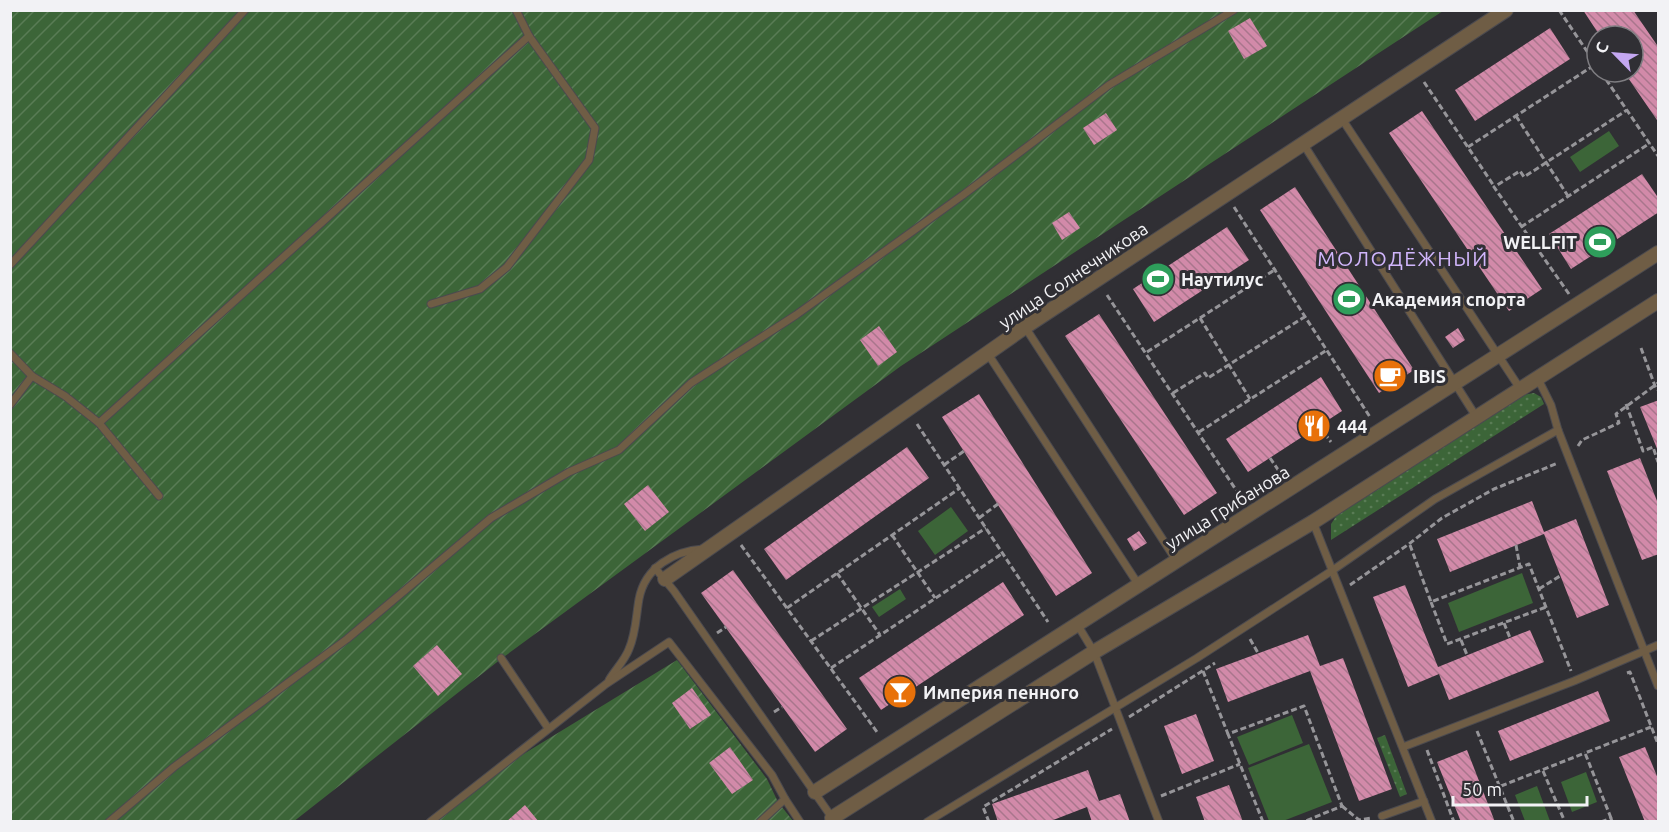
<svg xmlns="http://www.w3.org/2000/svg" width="1669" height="832" viewBox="0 0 1669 832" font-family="Ubuntu,sans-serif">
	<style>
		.grass { fill: url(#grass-dots) }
		.park { fill: #3c6538 }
		.garden { fill: url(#garden-furrows) }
		.building { fill: url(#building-back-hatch) }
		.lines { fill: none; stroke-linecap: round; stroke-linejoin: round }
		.service-casing { stroke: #4b4a4f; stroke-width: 9 }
		.minor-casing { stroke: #4b4a4f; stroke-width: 16 }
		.path { stroke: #969599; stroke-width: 3; stroke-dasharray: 6 3; stroke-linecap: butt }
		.service { stroke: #6f5d45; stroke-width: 7 }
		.minor { stroke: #6f5d45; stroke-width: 14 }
		.labels { text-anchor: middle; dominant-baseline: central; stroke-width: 6; stroke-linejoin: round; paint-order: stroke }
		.poi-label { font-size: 18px; font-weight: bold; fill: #f2f2f5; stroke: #302f34; text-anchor: start }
		.street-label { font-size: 18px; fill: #f2f2f5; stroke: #302f34 }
		.quarter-label { font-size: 21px; letter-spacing: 1.5px; fill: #d0b5fb; stroke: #302f34 }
	</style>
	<defs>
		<pattern id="grass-dots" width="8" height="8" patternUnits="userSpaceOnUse" patternTransform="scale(1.5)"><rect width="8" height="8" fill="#3c6538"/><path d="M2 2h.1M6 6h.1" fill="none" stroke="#597c55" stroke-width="1.8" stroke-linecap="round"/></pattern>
		<pattern id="garden-furrows" width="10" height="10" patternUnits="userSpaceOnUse" patternTransform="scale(1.5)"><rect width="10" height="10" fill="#3c6538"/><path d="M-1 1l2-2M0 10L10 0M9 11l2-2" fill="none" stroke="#597c55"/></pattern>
		<pattern id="building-back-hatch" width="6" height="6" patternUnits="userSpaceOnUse" patternTransform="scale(1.5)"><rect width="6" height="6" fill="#d28aa9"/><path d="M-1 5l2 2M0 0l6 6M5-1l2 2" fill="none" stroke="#a9768c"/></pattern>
	</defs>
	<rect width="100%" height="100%" fill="#302f34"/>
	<g class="grass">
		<polygon points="1534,393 1541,397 1544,404 1331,540 1331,524 1339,512 1522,395"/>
		<polygon points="1385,735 1407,794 1400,797 1377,738"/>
	</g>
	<g class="park">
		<polygon points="1609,131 1619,146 1580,172 1570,157"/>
		<polygon points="951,507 968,531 935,555 918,531"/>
		<polygon points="1522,573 1533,603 1459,632 1448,603"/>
		<polygon points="900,589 906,599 879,617 872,607"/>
		<polygon points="1292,715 1303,743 1249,765 1237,737"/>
		<polygon points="1309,744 1332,802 1283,821 1269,821 1248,768"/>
		<polygon points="1586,772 1597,802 1572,812 1561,782"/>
		<polygon points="1537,786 1550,821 1525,821 1515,795"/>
	</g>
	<g class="garden">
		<polygon points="10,11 1443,11 901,366 501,659 293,822 11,821"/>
		<polygon points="677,660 767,779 778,802 793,821 436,822 517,758"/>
	</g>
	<g class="building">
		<polygon points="1583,10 1633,10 1659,48 1659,123 1624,72 1633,72 1633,36 1600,36"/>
		<polygon points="1250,18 1267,46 1244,59 1228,31"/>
		<polygon points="1550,28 1570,59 1475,121 1455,90"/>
		<polygon points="1422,111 1542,289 1509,311 1389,133"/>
		<polygon points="1106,113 1117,130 1094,145 1083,128"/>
		<polygon points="1642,174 1659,199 1659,212 1571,269 1549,234"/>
		<polygon points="1295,187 1414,370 1379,393 1260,210"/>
		<polygon points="1069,212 1080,228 1062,240 1052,223"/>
		<polygon points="1227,227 1249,260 1154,322 1133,289"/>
		<polygon points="1099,314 1217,493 1184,515 1065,336"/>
		<polygon points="879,326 897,352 878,366 860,340"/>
		<polygon points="1458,328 1465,340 1453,348 1445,337"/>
		<polygon points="1321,377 1342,411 1248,472 1226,439"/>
		<polygon points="979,394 1092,573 1056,596 942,417"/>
		<polygon points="1659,400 1659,451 1658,451 1640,407"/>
		<polygon points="907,447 929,478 786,580 764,549"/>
		<polygon points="1640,458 1659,506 1659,554 1642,560 1607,471"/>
		<polygon points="648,485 669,512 645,531 624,504"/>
		<polygon points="1532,501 1544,532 1576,519 1609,605 1577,618 1544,534 1450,572 1437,539"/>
		<polygon points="1139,531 1147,543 1134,551 1127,539"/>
		<polygon points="733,570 847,729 815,752 701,593"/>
		<polygon points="1003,582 1024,615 881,710 859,678"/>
		<polygon points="1405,585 1438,667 1530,630 1544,662 1449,700 1439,674 1408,687 1373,597"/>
		<polygon points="1308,635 1320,666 1343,658 1392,789 1359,801 1310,671 1228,702 1216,669"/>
		<polygon points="437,645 462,674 438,696 413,666"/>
		<polygon points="692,688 711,715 690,729 672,703"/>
		<polygon points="1598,691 1610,721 1510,761 1498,731"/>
		<polygon points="1196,714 1214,761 1182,774 1164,726"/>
		<polygon points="730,747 753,780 732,794 709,763"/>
		<polygon points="1645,747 1659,781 1659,822 1645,822 1619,757"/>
		<polygon points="1467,750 1495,822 1461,822 1437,762"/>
		<polygon points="1088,770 1099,801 1120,794 1130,822 1092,822 1087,807 1048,822 998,822 992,804"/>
		<polygon points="1229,785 1243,822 1205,822 1196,797"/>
		<polygon points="525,805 539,822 506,822"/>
	</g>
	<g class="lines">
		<defs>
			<g id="service">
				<polyline points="1342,119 1521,390"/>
				<polyline points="1304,145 1477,418"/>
				<polyline points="10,265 245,10"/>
				<polyline points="431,304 480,289 507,267 589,160 595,128 529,36 516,10"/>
				<polyline points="1025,327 1176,560"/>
				<polyline points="10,353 32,376 65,396 99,423 159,496"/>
				<polyline points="988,354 1138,584"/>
				<polyline points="1538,379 1551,405 1558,430 1658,686"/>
				<polyline points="10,405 32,376"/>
				<polyline points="99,423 529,36"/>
				<polyline points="1313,522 1432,822"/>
				<polyline points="655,568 674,591 833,819"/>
				<polyline points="1077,624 1094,652 1159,822"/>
				<polyline points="501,658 548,728"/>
				<path d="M609,680C615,670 625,660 629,649C636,633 636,616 639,599C645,567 674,551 703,549"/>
				<polyline points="1403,747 1574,681 1658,645"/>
				<polyline points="785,799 800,822"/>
				<polyline points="1382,816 1424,801"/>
				<polyline points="109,822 174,767 347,639 491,518 569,472 619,450 691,383 796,315 963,195 1109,85 1234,10"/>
				<polyline points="430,822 606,684 669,642 772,775 785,799 760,822"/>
				<polyline points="927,822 1197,658 1333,570 1435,499 1558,430"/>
			</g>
			<g id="minor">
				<polyline points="665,579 1025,327 1506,10"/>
				<polyline points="815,792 1658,253"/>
				<polyline points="832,818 1094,652 1313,522 1658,301"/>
			</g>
		</defs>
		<use href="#service" class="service-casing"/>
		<use href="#minor" class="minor-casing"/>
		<g class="path">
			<polyline points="1559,10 1597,66"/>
			<polyline points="1601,72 1658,156"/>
			<polyline points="1424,82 1494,186"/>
			<polyline points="1516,116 1568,196"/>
			<polyline points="1468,147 1596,64"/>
			<polyline points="1234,207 1370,417"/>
			<polyline points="1521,227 1650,143"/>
			<polyline points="1569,294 1494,187 1520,171 1524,177 1627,110"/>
			<polyline points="1107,295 1242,499"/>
			<polyline points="1200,318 1250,399"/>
			<polyline points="1641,348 1655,386 1658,390"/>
			<polyline points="1147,352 1276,269"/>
			<polyline points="1173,393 1205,373 1208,378 1306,316"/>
			<polyline points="1626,404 1643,451 1653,447 1658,462"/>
			<polyline points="917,424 1048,622"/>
			<polyline points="1319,426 1331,442"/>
			<polyline points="1199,432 1327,350"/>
			<polyline points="1578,446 1582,440 1619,423 1616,414 1658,383"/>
			<polyline points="1270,458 1281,474"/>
			<polyline points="944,465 964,451"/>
			<polyline points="979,518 998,504"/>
			<polyline points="892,535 935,598"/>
			<polyline points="741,545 877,732"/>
			<polyline points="1410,545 1431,602 1529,564 1571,671"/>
			<polyline points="1516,545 1520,567"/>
			<polyline points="837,573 880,635"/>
			<polyline points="1350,585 1409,544 1442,518 1494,489 1558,463"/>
			<polyline points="1539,589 1560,576"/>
			<polyline points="1431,602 1447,644 1546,607"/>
			<polyline points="787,608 960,488"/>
			<polyline points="1504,623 1510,638"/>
			<polyline points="717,633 726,627"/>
			<polyline points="1250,639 1258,653"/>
			<polyline points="1461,640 1467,655"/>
			<polyline points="811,641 986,528"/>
			<polyline points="831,668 1003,553"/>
			<polyline points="1203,671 1228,734"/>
			<polyline points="1627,673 1630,672 1658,744"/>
			<polyline points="774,712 782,707"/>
			<polyline points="1129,717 1215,663"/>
			<polyline points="1477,731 1514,822"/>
			<polyline points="1427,750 1454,822"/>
			<polyline points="1543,771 1565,822"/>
			<polyline points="1501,786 1585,753"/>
			<polyline points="1161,796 1240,764"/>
			<polyline points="1342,806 1359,820 1372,818"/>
			<polyline points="1611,818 1585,753 1651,727"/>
			<polyline points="989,822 983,807 1112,729"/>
			<polyline points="1263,822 1228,734 1304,706 1342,806 1303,822"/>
			<polyline points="1601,822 1611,818 1612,822"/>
		</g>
		<use href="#service" class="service"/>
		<use href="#minor" class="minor"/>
	</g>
	<defs>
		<symbol id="stadium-disc" viewBox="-11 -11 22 22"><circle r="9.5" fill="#2e9e5b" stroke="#302f34"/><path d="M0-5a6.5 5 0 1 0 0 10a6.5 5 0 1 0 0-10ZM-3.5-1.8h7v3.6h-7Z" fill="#fff"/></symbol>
		<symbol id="cafe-disc" viewBox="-11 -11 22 22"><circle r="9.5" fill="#e8710a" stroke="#302f34"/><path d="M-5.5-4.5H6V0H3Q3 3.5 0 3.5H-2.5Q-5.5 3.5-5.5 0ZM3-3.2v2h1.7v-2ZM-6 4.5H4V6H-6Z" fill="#fff"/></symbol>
		<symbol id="restaurant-disc" viewBox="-11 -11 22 22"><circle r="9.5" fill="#e8710a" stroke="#302f34"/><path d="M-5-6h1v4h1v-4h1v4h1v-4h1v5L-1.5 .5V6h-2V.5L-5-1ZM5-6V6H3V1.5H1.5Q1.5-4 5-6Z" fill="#fff"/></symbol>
		<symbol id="bar-disc" viewBox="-11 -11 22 22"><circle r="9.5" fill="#e8710a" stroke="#302f34"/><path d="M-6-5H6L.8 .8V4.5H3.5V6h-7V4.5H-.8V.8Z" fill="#fff"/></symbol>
	</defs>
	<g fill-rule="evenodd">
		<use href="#stadium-disc" x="1581" y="223" width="38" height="38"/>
		<use href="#stadium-disc" x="1139" y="260" width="38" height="38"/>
		<use href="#stadium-disc" x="1330" y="280" width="38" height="38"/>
		<use href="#cafe-disc" x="1371" y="357" width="38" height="38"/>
		<use href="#restaurant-disc" x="1295" y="407" width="38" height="38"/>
		<use href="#bar-disc" x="881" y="673" width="38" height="38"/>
	</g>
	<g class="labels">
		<g class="poi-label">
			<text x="1577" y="242" text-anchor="end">WELLFIT</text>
			<text x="1181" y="279">Наутилус</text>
			<text x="1372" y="299">Академия спорта</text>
			<text x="1413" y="376">IBIS</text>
			<text x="1337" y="426">444</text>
			<text x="923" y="692">Империя пенного</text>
		</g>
		<g class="street-label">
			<text transform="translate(1073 275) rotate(-34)">улица Солнечникова</text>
			<text transform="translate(1227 507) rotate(-32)">улица Грибанова</text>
		</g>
		<g class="quarter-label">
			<text x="1403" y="258">МОЛОДЁЖНЫЙ</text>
		</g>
	</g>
	<rect width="1669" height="832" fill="none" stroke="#f2f2f5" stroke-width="24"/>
	<g transform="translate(1615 54) rotate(295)"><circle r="28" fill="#302f34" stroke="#7e7d81" stroke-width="1.5"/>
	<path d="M0-4.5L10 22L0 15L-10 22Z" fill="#c4a7f1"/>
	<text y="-9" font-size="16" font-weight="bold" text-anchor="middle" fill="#f2f2f5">С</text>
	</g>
	<path d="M1453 796v9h134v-9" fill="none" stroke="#f2f2f5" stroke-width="3"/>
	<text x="1462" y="796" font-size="18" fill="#f2f2f5" stroke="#302f34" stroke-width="4.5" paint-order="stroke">50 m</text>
</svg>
